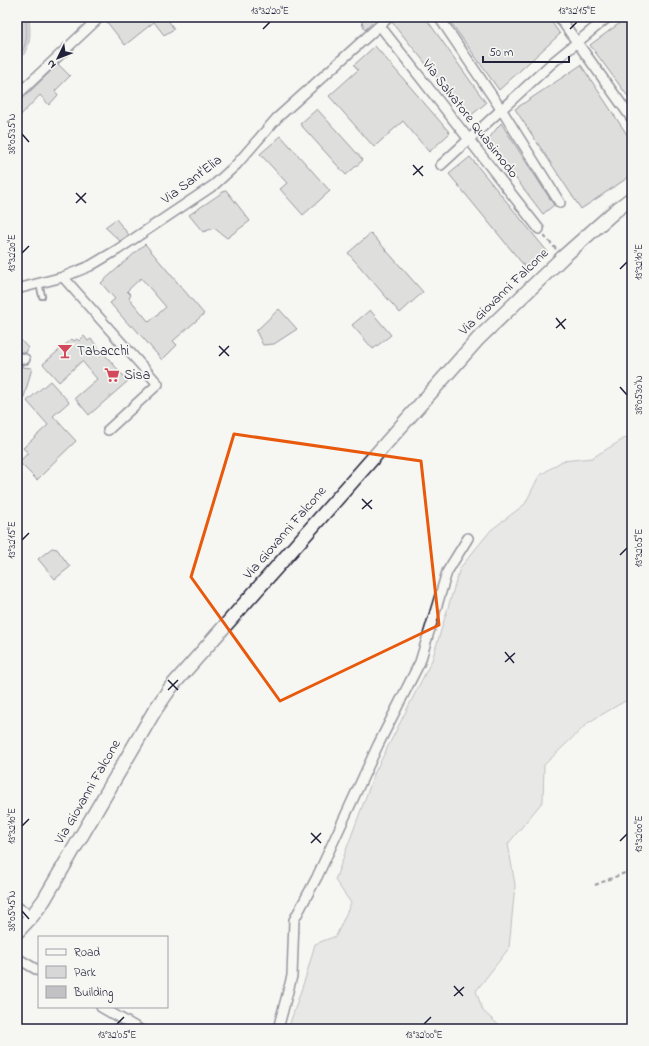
<svg xmlns="http://www.w3.org/2000/svg" width="649" height="1046" viewBox="0 0 649 1046" font-family="'Indie Flower',sans-serif">
	<style>
		.green { fill: #d7d7d7; stroke: #7c7c89 }
		.water { fill: #adadb3; stroke: #757583 }
		.lines { fill: none; stroke-linecap: round; stroke-linejoin: round }
		.shore { stroke: #5a5a6b; stroke-width: 1 }
		.building { fill: #c2c2c4; stroke: #22223b; fill-rule: evenodd }
		.lane-casing { stroke: #22223b; stroke-width: 8 }
		.street-casing { stroke: #22223b; stroke-width: 12 }
		.secondary-casing { stroke: #22223b; stroke-width: 16 }
		.path { stroke: #22223b; stroke-width: 2; stroke-dasharray: 4 3; stroke-linecap: butt }
		.lane { stroke: #f6f6f2; stroke-width: 4.5 }
		.street { stroke: #f6f6f2; stroke-width: 9 }
		.secondary { stroke: #f6f6f2; stroke-width: 13 }
		.marked { fill: none; stroke: #e8590c; stroke-width: 3; stroke-linejoin: round }
		.ticks { fill: none; stroke: #22223b; stroke-width: 1.5 }
		.labels { text-anchor: middle; dominant-baseline: central; stroke-width: 3.5; stroke-linejoin: round; paint-order: stroke }
		.street-label { font-size: 14px; fill: #22223b; stroke: #f6f6f2 }
		.poi-label { font-size: 14px; fill: #22223b; stroke: #f6f6f2; text-anchor: start }
		.neatline { fill: none; stroke: #22223b; stroke-width: 1.5 }
		.ticks-label { font-size: 10px; text-anchor: middle; fill: #22223b }
	</style>
	<rect width="100%" height="100%" fill="#f6f6f2"/>
	<filter id="ink" filterUnits="userSpaceOnUse"><feTurbulence type="fractalNoise" baseFrequency=".025" numOctaves="2"/><feDisplacementMap in="SourceGraphic" scale="8" xChannelSelector="R" yChannelSelector="G"/><feConvolveMatrix kernelMatrix="1 2 1 2 8 2 1 2 1" color-interpolation-filters="sRGB"/></filter>
	<g filter="url(#ink)">
		<polygon class="green" points="632,434 632,697 589,722 544,765 543,801 508,844 515,885 509,948 476,991 483,1011 503,1029 288,1029 306,976 315,944 336,936 351,903 335,880 375,772 432,660 460,568 491,530 525,504 539,476 562,461 592,458"/>
		<path class="water" d="M17,17H29C31,39 31,46 17,64Z"/>
		<g class="lines">
			<path class="shore" d="M17,58C30,42 26,35 26,17"/>
		</g>
		<g class="building">
			<polygon points="113,17 166,17 174,29 164,35 154,22 125,45 107,22"/>
			<polygon points="360,17 378,17 365,30"/>
			<polygon points="395,17 425,17 486,103 469,117 392,22"/>
			<polygon points="447,17 548,17 560,34 499,90"/>
			<polygon points="628,17 632,17 632,102 590,45"/>
			<polygon points="375,46 450,133 429,152 403,121 374,147 329,96 358,70 354,65"/>
			<polygon points="58,64 70,76 55,91 58,95 49,105 40,95 17,119 17,104"/>
			<polygon points="581,65 632,142 632,175 581,209 515,109"/>
			<polygon points="317,109 363,160 346,175 300,124"/>
			<polygon points="501,123 554,205 543,214 487,141"/>
			<polygon points="281,136 330,191 303,215 280,189 287,183 260,154"/>
			<polygon points="470,157 547,251 526,268 449,174"/>
			<polygon points="226,190 250,221 227,238 214,228 203,232 189,215"/>
			<polygon points="116,219 129,235 120,241 105,227"/>
			<polygon points="371,233 423,292 400,313 348,253"/>
			<path d="M145,244L204,314L173,341L177,345L162,360L132,325L131,327L110,303L115,299L101,283ZM141,278L166,307L149,322L129,298L131,295L127,291Z"/>
			<polygon points="279,309 297,329 274,344 263,345 256,331"/>
			<polygon points="370,310 391,335 373,349 352,325"/>
			<polygon points="17,336 28,348 26,353 17,351"/>
			<polygon points="84,336 88,341 91,339 128,381 89,415 75,398 97,379 82,361 59,382 43,364 72,339 74,341 77,339 79,341"/>
			<polygon points="17,363 23,365 22,367 32,368 20,412 17,412"/>
			<polygon points="50,381 69,402 53,416 76,441 48,468 49,468 37,480 19,462 28,453 23,448 48,425 27,401"/>
			<polygon points="52,548 57,549 70,567 55,579 38,559"/>
		</g>
		<g class="lines">
			<defs>
				<polyline id="lane" points="39,283 42,296"/>
				<g id="street">
					<polyline points="439,17 501,109 560,203"/>
					<polyline points="559,17 632,119"/>
					<polyline points="380,26 539,229"/>
					<polyline points="17,95 100,17"/>
					<polyline points="441,165 552,63 608,17"/>
					<polyline points="63,277 158,384 108,430"/>
					<polyline points="17,289 63,277 90,266 117,250 214,185 236,165 277,118 389,17"/>
					<polyline points="17,357 25,359"/>
					<polyline points="17,907 32,916"/>
					<polyline points="17,958 39,971"/>
					<polyline points="101,1007 139,1029"/>
					<polyline points="278,1029 292,976 294,920 317,877 378,745 420,662 447,572 468,538"/>
				</g>
				<polyline id="secondary" points="17,932 32,916 44,900 155,710 171,687 478,339 563,257 615,211 632,198"/>
			</defs>
			<use href="#lane" class="lane-casing"/>
			<use href="#street" class="street-casing"/>
			<use href="#secondary" class="secondary-casing"/>
			<g class="path">
				<polyline points="544,236 556,249"/>
				<polyline points="595,885 632,870"/>
			</g>
			<use href="#lane" class="lane"/>
			<use href="#street" class="street"/>
			<use href="#secondary" class="secondary"/>
		</g>
	</g>
	<path d="M0 0H649V1046H0ZM234,434L421,461L439,625L280,701L191,577Z" fill="#f6f6f2" fill-opacity=".55" fill-rule="evenodd"/>
	<path class="marked" d="M234,434L421,461L439,625L280,701L191,577Z"/>
	<path class="ticks" d="M263,29L270,22M570,29L577,22M22,134L29,142M413,165L423,176M413,175L423,166M76,193L86,203M76,203L86,193M22,253L29,246M620,269L627,262M556,318L565,329M556,328L566,319M219,346L229,356M219,356L229,346M620,387L627,395M362,499L372,509M362,509L372,500M22,540L29,533M620,555L627,548M505,652L514,663M505,662L515,653M168,680L178,690M168,690L178,680M22,826L29,819M311,833L321,843M620,841L627,834M311,843L321,833M22,911L29,919M454,986L463,996M454,996L464,987M117,1024L124,1017M424,1024L431,1017"/>
	<defs>
		<symbol id="bar-bare" viewBox="-9 -9 18 18"><path d="M-6-5H6L.8 .8V4.5H3.5V6h-7V4.5H-.8V.8Z" fill="#d1495b" stroke="#f6f6f2" stroke-width="2.5" paint-order="stroke"/></symbol>
		<symbol id="supermarket-bare" viewBox="-9 -9 18 18"><path d="M-6-5.5h2.5l.6 2H6L4.5 2H-2.5L-4.4-4H-6ZM-1.5 3.2a1.3 1.3 0 1 0 .1 0ZM3 3.2a1.3 1.3 0 1 0 .1 0Z" fill="#d1495b" stroke="#f6f6f2" stroke-width="2.5" paint-order="stroke"/></symbol>
	</defs>
	<g fill-rule="evenodd">
		<use href="#bar-bare" x="54" y="340" width="22" height="22"/>
		<use href="#supermarket-bare" x="101" y="364" width="22" height="22"/>
	</g>
	<g class="labels">
		<g class="street-label">
			<text transform="translate(470 119) rotate(52)">Via Salvatore Quasimodo</text>
			<text transform="translate(192 180) rotate(-37)">Via Sant'Elia</text>
			<text transform="translate(504 292) rotate(-44)">Via Giovanni Falcone</text>
			<text transform="translate(285 533) rotate(-49)">Via Giovanni Falcone</text>
			<text transform="translate(88 792) rotate(-60)">Via Giovanni Falcone</text>
		</g>
		<g class="poi-label">
			<text x="77" y="351">Tabacchi</text>
			<text x="124" y="375">Sisa</text>
		</g>
	</g>
	<rect width="649" height="1046" fill="none" stroke="#f6f6f2" stroke-width="44"/>
	<rect x="38" y="936" width="130" height="72" fill="#f6f6f2" stroke="#a1a1a9"/>
	<rect x="46" y="949" width="20" height="6" fill="#f6f6f2" stroke="#a1a1a9"/>
	<text x="74" y="956" font-size="12" fill="#22223b">Road</text>
	<rect x="46" y="966" width="20" height="12" fill="#d7d7d7" stroke="#a1a1a9"/>
	<text x="74" y="976" font-size="12" fill="#22223b">Park</text>
	<rect x="46" y="986" width="20" height="12" fill="#c2c2c4" stroke="#a1a1a9"/>
	<text x="74" y="996" font-size="12" fill="#22223b">Building</text>
	<g transform="translate(58 58) rotate(227)" stroke="#f6f6f2" stroke-width="3" paint-order="stroke">
	<path d="M0-3L7 15L0 10L-7 15Z" fill="#22223b"/>
	<text y="-6" font-size="11" font-weight="bold" text-anchor="middle" fill="#22223b">N</text>
	</g>
	<path d="M483 56v6h86v-6" fill="none" stroke="#22223b" stroke-width="2"/>
	<text x="489" y="56" font-size="12" fill="#22223b" stroke="#f6f6f2" stroke-width="3" paint-order="stroke">50 m</text>
	<rect x="22" y="22" width="605" height="1002" class="neatline"/>
	<g class="ticks-label">
		<text x="270" y="14">13°32'20"E</text>
		<text x="577" y="14">13°32'15"E</text>
		<text transform="translate(11 134) rotate(-90)" y="4">38°05'35"N</text>
		<text transform="translate(11 253) rotate(-90)" y="4">13°32'20"E</text>
		<text transform="translate(638 262) rotate(-90)" y="4">13°32'10"E</text>
		<text transform="translate(638 395) rotate(-90)" y="4">38°05'30"N</text>
		<text transform="translate(11 540) rotate(-90)" y="4">13°32'15"E</text>
		<text transform="translate(638 548) rotate(-90)" y="4">13°32'05"E</text>
		<text transform="translate(11 826) rotate(-90)" y="4">13°32'10"E</text>
		<text transform="translate(638 834) rotate(-90)" y="4">13°32'00"E</text>
		<text transform="translate(11 911) rotate(-90)" y="4">38°05'45"N</text>
		<text x="117" y="1038">13°32'05"E</text>
		<text x="424" y="1038">13°32'00"E</text>
	</g>
</svg>
